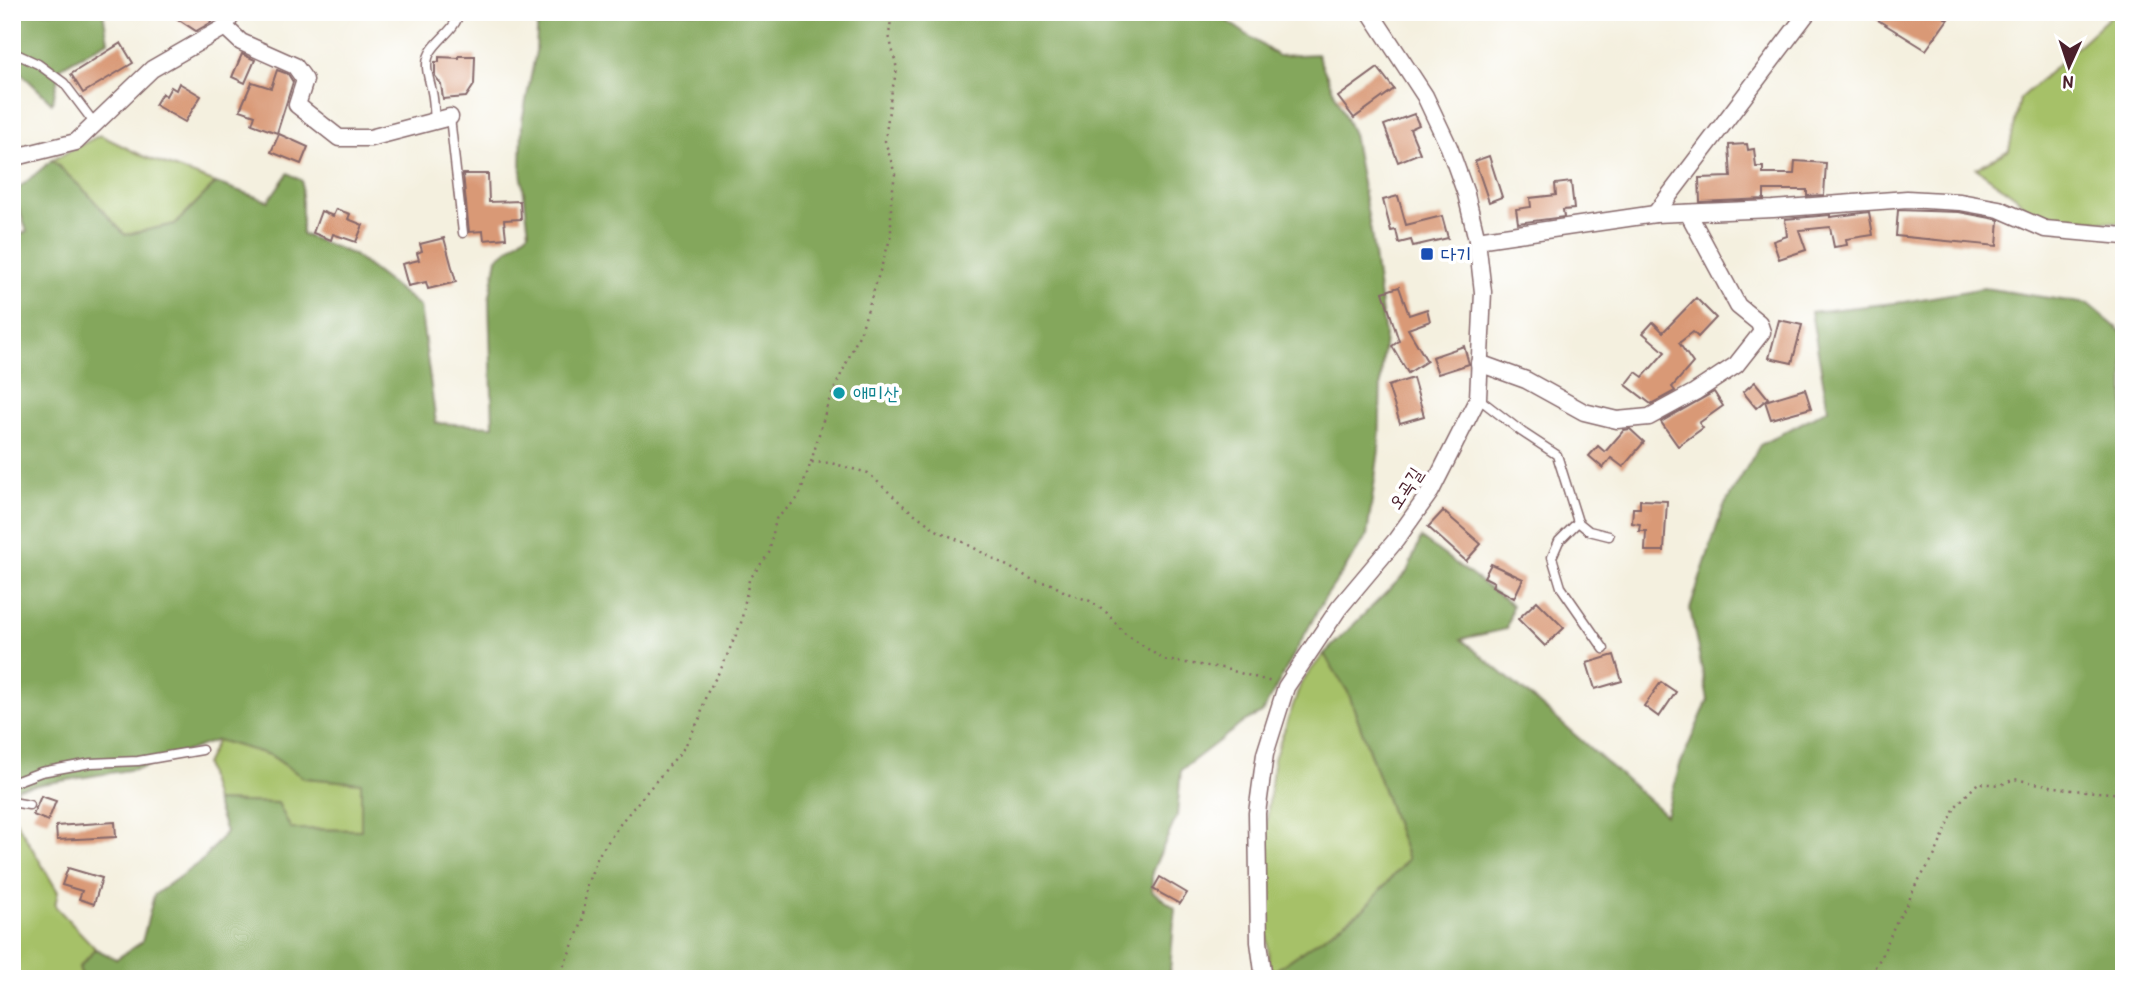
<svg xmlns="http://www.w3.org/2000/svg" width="2136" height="991" viewBox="0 0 2136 991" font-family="'Patrick Hand','Poor Story',sans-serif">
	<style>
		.green { fill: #a6c167; stroke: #787049; stroke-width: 2 }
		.forest { fill: #84a75c; stroke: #676344; stroke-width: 2 }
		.building { fill: #d99976 }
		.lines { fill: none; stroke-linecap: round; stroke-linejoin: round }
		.lane-casing { stroke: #86686a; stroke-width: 11 }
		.street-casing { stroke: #86686a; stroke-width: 19 }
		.path { stroke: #86686a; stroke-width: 2.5; stroke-dasharray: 2 5; stroke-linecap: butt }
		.lane { stroke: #fff; stroke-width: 8 }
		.street { stroke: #fff; stroke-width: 16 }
		.transit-dot { fill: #1a4fb4; stroke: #fff; stroke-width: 2.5 }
		.culture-dot { fill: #0f9aa8; stroke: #fff; stroke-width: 2.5 }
		.labels { text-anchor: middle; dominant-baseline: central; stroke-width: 7; stroke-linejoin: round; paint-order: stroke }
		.transit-label { font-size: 19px; fill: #164399; stroke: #fff; text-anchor: start }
		.culture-label { font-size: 19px; fill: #0d838f; stroke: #fff; text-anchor: start }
		.street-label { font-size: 19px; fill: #4a1f2b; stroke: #fff }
	</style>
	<rect width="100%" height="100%" fill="#fff"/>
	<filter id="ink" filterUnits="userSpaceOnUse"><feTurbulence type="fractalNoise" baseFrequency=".0143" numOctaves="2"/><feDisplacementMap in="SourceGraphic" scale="14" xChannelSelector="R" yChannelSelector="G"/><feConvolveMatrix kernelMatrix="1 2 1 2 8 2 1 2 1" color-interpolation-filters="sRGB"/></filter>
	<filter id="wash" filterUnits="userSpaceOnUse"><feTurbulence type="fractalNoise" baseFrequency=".00686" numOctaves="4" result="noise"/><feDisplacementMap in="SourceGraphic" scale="28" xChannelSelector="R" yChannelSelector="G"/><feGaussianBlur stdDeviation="1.57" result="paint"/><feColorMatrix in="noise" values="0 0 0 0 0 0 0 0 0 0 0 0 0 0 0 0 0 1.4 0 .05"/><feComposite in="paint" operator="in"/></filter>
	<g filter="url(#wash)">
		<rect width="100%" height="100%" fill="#f4f0df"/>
		<g class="green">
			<polygon points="2115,12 2124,12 2124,54 2122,62 2124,64 2124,223 2033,215 2017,198 1976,168 2009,150 2020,99"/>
			<polygon points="100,135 145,157 216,183 175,224 125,235 88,194 52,160"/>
			<polygon points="1324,654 1348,692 1408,859 1364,909 1270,974 1264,898 1266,827 1274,759 1301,683"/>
			<polygon points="217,740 270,755 304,778 361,782 362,830 291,829 278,803 215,801 205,764"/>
			<polygon points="12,814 58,892 55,906 96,949 79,967 83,979 12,979"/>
		</g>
		<g class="forest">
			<polygon points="12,12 103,12 108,41 61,67 52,103 18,70 12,69"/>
			<polygon points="538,12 1214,12 1278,56 1317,54 1353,134 1371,232 1385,336 1381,379 1379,450 1367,536 1323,601 1262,713 1245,721 1181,770 1177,816 1152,872 1152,891 1175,908 1170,971 1164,979 83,979 79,967 96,949 116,959 142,942 154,895 204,859 226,832 215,801 278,803 291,829 361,830 361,783 304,778 270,755 217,740 141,768 18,788 12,802 12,238 27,231 13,193 52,160 88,194 125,235 175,224 216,183 268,201 288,173 302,181 302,234 352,254 420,306 436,423 493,426 489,301 497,258 529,232 521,171 522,121 536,51"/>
			<polygon points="1984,288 2088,304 2124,334 2124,979 1275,979 1270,974 1364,909 1408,859 1348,692 1324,654 1407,572 1421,538 1512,605 1507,629 1461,639 1550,713 1666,815 1680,765 1708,700 1690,609 1723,508 1760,445 1828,409 1811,312 1904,302"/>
		</g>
		<g id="blocks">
			<g class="building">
				<polygon points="167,12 200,12 212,22 196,31"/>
				<polygon points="1865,12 1948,12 1945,18 1948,19 1926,50"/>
				<polygon points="121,43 133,63 83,93 71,74"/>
				<polygon points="242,54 255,60 245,83 232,77"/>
				<polygon points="459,56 475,56 474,85 466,97 443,99 441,84 435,76 435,62 439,62 439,57 459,58"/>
				<polygon points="1378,68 1394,89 1354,118 1338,97"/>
				<polygon points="277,70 288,74 293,82 277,133 252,124 255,115 240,110 252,82 271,88"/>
				<polygon points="179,83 201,96 185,122 155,105 162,93 166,96 171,87 176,90"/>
				<polygon points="1414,114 1419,125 1410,129 1420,153 1398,162 1384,125"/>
				<polygon points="279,134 308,147 301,164 271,152"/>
				<polygon points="1747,144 1748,150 1754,149 1756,167 1763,167 1763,174 1794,174 1795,161 1826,163 1824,195 1807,196 1807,190 1764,190 1764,199 1700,202 1699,178 1731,177 1729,145"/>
				<polygon points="1489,156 1502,197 1489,202 1475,161"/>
				<polygon points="463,174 488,174 489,202 520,201 521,219 504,220 506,238 484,240 483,231 469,232"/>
				<polygon points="1571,182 1574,209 1563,210 1564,217 1518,223 1516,209 1531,207 1530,198 1556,195 1555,184"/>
				<polygon points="1398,196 1406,225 1442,216 1448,238 1413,246 1411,240 1399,243 1396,230 1391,231 1383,200"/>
				<polygon points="336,209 350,214 348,219 363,225 356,242 333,234 331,240 313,233 321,211 333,216"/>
				<polygon points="1898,210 1959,212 1996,219 1999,220 1997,246 1896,236"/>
				<polygon points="1869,212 1873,235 1846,239 1847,245 1834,247 1830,227 1799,230 1806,250 1779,259 1773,241 1787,236 1785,219 1830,215 1830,217"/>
				<polygon points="444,238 456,282 428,289 426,282 408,286 402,264 419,260 417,253 422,251 420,244"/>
				<polygon points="1399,287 1409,315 1427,309 1430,321 1408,329 1427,361 1408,373 1392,346 1399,341 1383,292"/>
				<polygon points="1696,298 1716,318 1698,337 1693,332 1679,343 1693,363 1672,387 1675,391 1651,404 1626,385 1636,372 1643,377 1665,352 1643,333 1653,322 1663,332"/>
				<polygon points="1779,320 1802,325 1792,363 1769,358"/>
				<polygon points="1464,346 1469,364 1438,374 1432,357"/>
				<polygon points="1413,378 1424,416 1400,423 1388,386"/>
				<polygon points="1755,382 1768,398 1756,408 1743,392"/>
				<polygon points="1805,389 1811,408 1771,419 1765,401"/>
				<polygon points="1714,392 1723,406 1699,423 1703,428 1678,446 1661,422"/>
				<polygon points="1630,429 1644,442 1623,467 1611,458 1603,468 1589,456 1598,446 1605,452 1624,430"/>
				<polygon points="1640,500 1667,501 1664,551 1645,551 1646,531 1639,531 1640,524 1632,523 1633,508 1640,508"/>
				<polygon points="1443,511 1481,544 1466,561 1428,527"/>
				<polygon points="1491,564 1523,579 1514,598 1492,586 1494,582 1484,577"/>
				<polygon points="1537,601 1564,628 1545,646 1518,619"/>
				<polygon points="1614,655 1622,681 1595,689 1587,663"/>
				<polygon points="1661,682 1676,692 1659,717 1644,706"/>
				<polygon points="41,796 56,801 48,821 33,815"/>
				<polygon points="115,822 116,837 57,840 56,826"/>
				<polygon points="68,868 102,878 94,904 79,899 82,891 62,885"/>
				<polygon points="1160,877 1187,893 1180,904 1153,889"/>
			</g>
		</g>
	</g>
	<g filter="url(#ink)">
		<use href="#blocks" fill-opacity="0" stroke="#86686a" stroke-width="2"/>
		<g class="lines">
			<defs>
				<g id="lane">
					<polyline points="12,52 38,64 64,83 95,124"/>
					<polyline points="450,117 463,233"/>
					<path d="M435,121C434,111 434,101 432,92C430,80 423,66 430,53C438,38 456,30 459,12"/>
					<polyline points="1478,398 1522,432 1557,455 1578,522 1589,531 1609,536"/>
					<polyline points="1578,522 1559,541 1552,557 1561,587 1604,649"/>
					<polyline points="12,783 41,772 91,763 138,761 202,750"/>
					<polyline points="12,802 29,805"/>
				</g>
				<g id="street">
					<polyline points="225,27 241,42 295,66 305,80 297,105 339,138 370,138 450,117"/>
					<polyline points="12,158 76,142 152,69 225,27 233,12"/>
					<polyline points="1655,214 1808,12"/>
					<polyline points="1477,240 1655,214 1773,209 1907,199 1960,202 1999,209 2045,229 2124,236"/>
					<polyline points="1479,363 1526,380 1584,412 1617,420 1649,417 1695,392 1736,365 1762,332 1759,323 1738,306 1688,213"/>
					<polyline points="1264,979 1259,942 1257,813 1265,754 1286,687 1339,608 1396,540 1431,491 1478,398 1483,292 1477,240 1466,194 1449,147 1425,96 1370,12"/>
				</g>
			</defs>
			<use href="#lane" class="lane-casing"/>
			<use href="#street" class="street-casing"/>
			<g class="path">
				<polyline points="811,462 828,403 861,331 891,236 891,202 895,174 885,141 891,95 897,69 889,35 892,12"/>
				<polyline points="558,979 582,923 587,885 598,856 623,820 684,748 700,718 706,695 723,665 741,623 749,580 769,553 776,519 799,497 811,462 831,463 868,473 904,506 938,531 963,542 1033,580 1051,584 1067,593 1090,601 1107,613 1124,633 1164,660 1222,668 1272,682"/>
				<polyline points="1867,979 1882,956 1895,924 1907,905 1915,886 1935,855 1955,807 1978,783 2001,785 2014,779 2072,790 2124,794"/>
			</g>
			<use href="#lane" class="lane"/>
			<use href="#street" class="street"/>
		</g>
	</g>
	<rect class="transit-dot" x="1420" y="247" width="14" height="14" rx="3.5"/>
	<circle class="culture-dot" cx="839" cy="393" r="7"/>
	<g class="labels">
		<g class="transit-label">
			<text x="1441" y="254">다기</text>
		</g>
		<g class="culture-label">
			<text x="853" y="393">애미산</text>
		</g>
		<g class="street-label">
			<text transform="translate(1405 488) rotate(-57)">오곡길</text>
		</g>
	</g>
	<rect width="2136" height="991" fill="none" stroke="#fff" stroke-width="42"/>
	<g transform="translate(2069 66) rotate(183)" stroke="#ffffff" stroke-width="5" paint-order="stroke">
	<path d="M0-5L12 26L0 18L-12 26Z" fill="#4a1f2b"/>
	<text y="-10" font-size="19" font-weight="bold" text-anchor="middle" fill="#4a1f2b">N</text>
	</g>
</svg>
